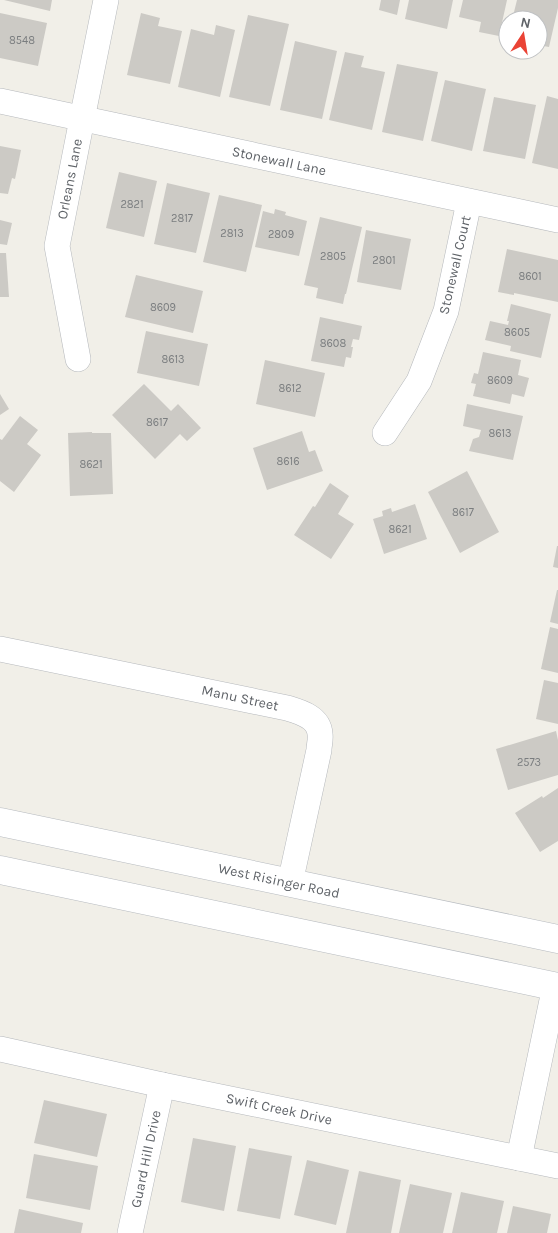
<svg xmlns="http://www.w3.org/2000/svg" width="558" height="1233" viewBox="0 0 558 1233" font-family="Karla,sans-serif">
	<style>
		.building { fill: #cccac5 }
		.lines { fill: none; stroke-linecap: round; stroke-linejoin: round }
		.street-casing { stroke: #b5b8bc; stroke-width: 26 }
		.secondary-casing { stroke: #b6babf; stroke-width: 29 }
		.street { stroke: #fff; stroke-width: 25 }
		.secondary { stroke: #fff; stroke-width: 28 }
		.labels { text-anchor: middle; dominant-baseline: central; stroke-width: 4.5; stroke-linejoin: round; paint-order: stroke }
		.number-label { font-size: 11px; fill: #7a7d7f }
		.street-label { font-size: 14px; fill: #5f6368; stroke: #fff }
	</style>
	<rect width="100%" height="100%" fill="#f1efe8"/>
	<g class="building">
		<polygon points="4,0 52,0 50,11"/>
		<polygon points="381,0 400,0 397,15 379,10"/>
		<polygon points="409,0 453,0 447,29 405,19"/>
		<polygon points="463,0 507,0 499,36 479,32 481,22 459,17"/>
		<polygon points="517,0 558,0 558,8 549,47 538,45 538,20 512,20"/>
		<polygon points="0,13 47,23 38,66 0,58"/>
		<polygon points="141,13 160,18 158,26 182,31 170,84 127,75"/>
		<polygon points="248,15 289,24 270,106 229,97"/>
		<polygon points="216,25 235,30 220,97 178,87 191,29 214,35"/>
		<polygon points="295,41 337,51 322,119 280,110"/>
		<polygon points="345,52 364,56 361,67 385,72 372,130 329,120"/>
		<polygon points="397,64 438,72 423,141 382,132"/>
		<polygon points="445,80 486,89 472,151 431,141"/>
		<polygon points="547,96 558,99 558,169 532,163"/>
		<polygon points="494,97 536,105 525,159 483,151"/>
		<polygon points="0,146 21,150 15,179 12,178 8,194 0,193"/>
		<polygon points="119,172 157,181 144,237 106,228"/>
		<polygon points="167,183 210,193 196,253 154,244"/>
		<polygon points="219,195 262,205 246,272 203,262"/>
		<polygon points="275,209 286,212 285,215 307,221 299,256 255,247 263,211 274,214"/>
		<polygon points="320,217 362,227 346,294 345,294 343,304 316,298 318,288 304,285"/>
		<polygon points="0,220 12,223 7,245 0,244"/>
		<polygon points="366,230 411,239 401,290 357,282"/>
		<polygon points="507,249 558,260 558,302 514,293 514,295 498,292"/>
		<polygon points="0,253 6,253 9,297 0,297"/>
		<polygon points="136,275 203,291 193,333 125,317"/>
		<polygon points="511,304 551,314 541,358 510,351 511,346 485,340 490,321 508,325 509,321 507,321"/>
		<polygon points="320,317 362,326 359,340 353,339 351,347 353,347 351,358 346,357 344,367 311,361"/>
		<polygon points="146,331 208,344 199,386 137,373"/>
		<polygon points="483,352 521,360 518,375 529,378 524,397 512,394 510,404 473,396 476,384 471,383 474,373 478,374"/>
		<polygon points="265,360 325,373 315,417 256,404"/>
		<polygon points="144,384 171,411 178,404 201,428 187,441 180,434 155,459 112,415"/>
		<polygon points="0,394 9,409 0,415"/>
		<polygon points="467,404 523,416 513,460 469,451 473,439 479,437 481,430 463,426"/>
		<polygon points="20,416 38,430 27,444 41,455 39,458 14,492 0,481 0,439 2,440"/>
		<polygon points="302,431 309,452 315,450 323,471 267,490 253,448"/>
		<polygon points="92,432 92,433 111,433 113,494 70,496 68,433"/>
		<polygon points="467,471 499,532 460,553 428,492"/>
		<polygon points="330,483 349,496 338,514 354,524 331,559 294,535 313,506 315,507"/>
		<polygon points="415,504 427,539 384,554 373,519 383,516 382,511 391,508 392,512"/>
		<polygon points="557,546 558,546 558,568 553,567"/>
		<polygon points="557,590 558,590 558,624 550,622"/>
		<polygon points="550,627 558,629 558,673 541,669"/>
		<polygon points="544,680 558,683 558,724 536,719"/>
		<polygon points="556,731 558,740 558,775 508,790 496,749"/>
		<polygon points="558,788 558,841 540,852 515,813 542,796 543,798"/>
		<polygon points="44,1100 107,1114 97,1157 34,1143"/>
		<polygon points="193,1138 236,1146 224,1211 181,1202"/>
		<polygon points="249,1148 292,1156 280,1219 237,1211"/>
		<polygon points="34,1154 98,1166 90,1210 26,1198"/>
		<polygon points="307,1160 349,1170 336,1225 294,1215"/>
		<polygon points="359,1171 401,1180 391,1233 346,1233"/>
		<polygon points="410,1184 452,1193 443,1233 399,1233"/>
		<polygon points="461,1192 504,1201 497,1233 452,1233"/>
		<polygon points="513,1206 551,1214 547,1233 507,1233"/>
		<polygon points="19,1209 83,1223 81,1233 14,1233"/>
	</g>
	<g class="lines">
		<defs>
			<g id="street">
				<polyline points="0,101 558,220"/>
				<polyline points="78,359 57,246 82,119 106,0"/>
				<polyline points="385,433 419,381 446,311 469,202"/>
				<path d="M0,649L287,708C300,712 319,717 320,734C321,739 319,745 319,750L290,883"/>
				<polyline points="0,1049 162,1085 558,1166"/>
				<polyline points="519,1158 555,986"/>
				<polyline points="130,1233 162,1085"/>
			</g>
			<g id="secondary">
				<polyline points="0,822 558,939"/>
				<polyline points="0,870 558,987"/>
			</g>
		</defs>
		<use href="#street" class="street-casing"/>
		<use href="#secondary" class="secondary-casing"/>
		<use href="#street" class="street"/>
		<use href="#secondary" class="secondary"/>
	</g>
	<g class="labels">
		<g class="number-label">
			<text x="22" y="40">8548</text>
			<text x="132" y="204">2821</text>
			<text x="182" y="218">2817</text>
			<text x="232" y="233">2813</text>
			<text x="281" y="234">2809</text>
			<text x="333" y="256">2805</text>
			<text x="384" y="260">2801</text>
			<text x="530" y="276">8601</text>
			<text x="163" y="307">8609</text>
			<text x="517" y="332">8605</text>
			<text x="333" y="343">8608</text>
			<text x="173" y="359">8613</text>
			<text x="500" y="380">8609</text>
			<text x="290" y="388">8612</text>
			<text x="157" y="422">8617</text>
			<text x="500" y="433">8613</text>
			<text x="288" y="461">8616</text>
			<text x="91" y="464">8621</text>
			<text x="463" y="512">8617</text>
			<text x="400" y="529">8621</text>
			<text x="529" y="762">2573</text>
		</g>
		<g class="street-label">
			<text transform="translate(279 161) rotate(12)">Stonewall Lane</text>
			<text transform="translate(70 179) rotate(-79)">Orleans Lane</text>
			<text transform="translate(455 265) rotate(-77)">Stonewall Court</text>
			<text transform="translate(240 698) rotate(12)">Manu Street</text>
			<text transform="translate(279 881) rotate(12)">West Risinger Road</text>
			<text transform="translate(279 1109) rotate(12)">Swift Creek Drive</text>
			<text transform="translate(146 1159) rotate(-78)">Guard Hill Drive</text>
		</g>
	</g>
	<g transform="translate(523 35) rotate(12)"><circle r="24" fill="#ffffff" stroke="#bfc1c3"/>
	<path d="M0-4L9 19L0 12L-9 19Z" fill="#ea4335"/>
	<text y="-8" font-size="14" font-weight="bold" text-anchor="middle" fill="#5f6368">N</text>
	</g>
</svg>
